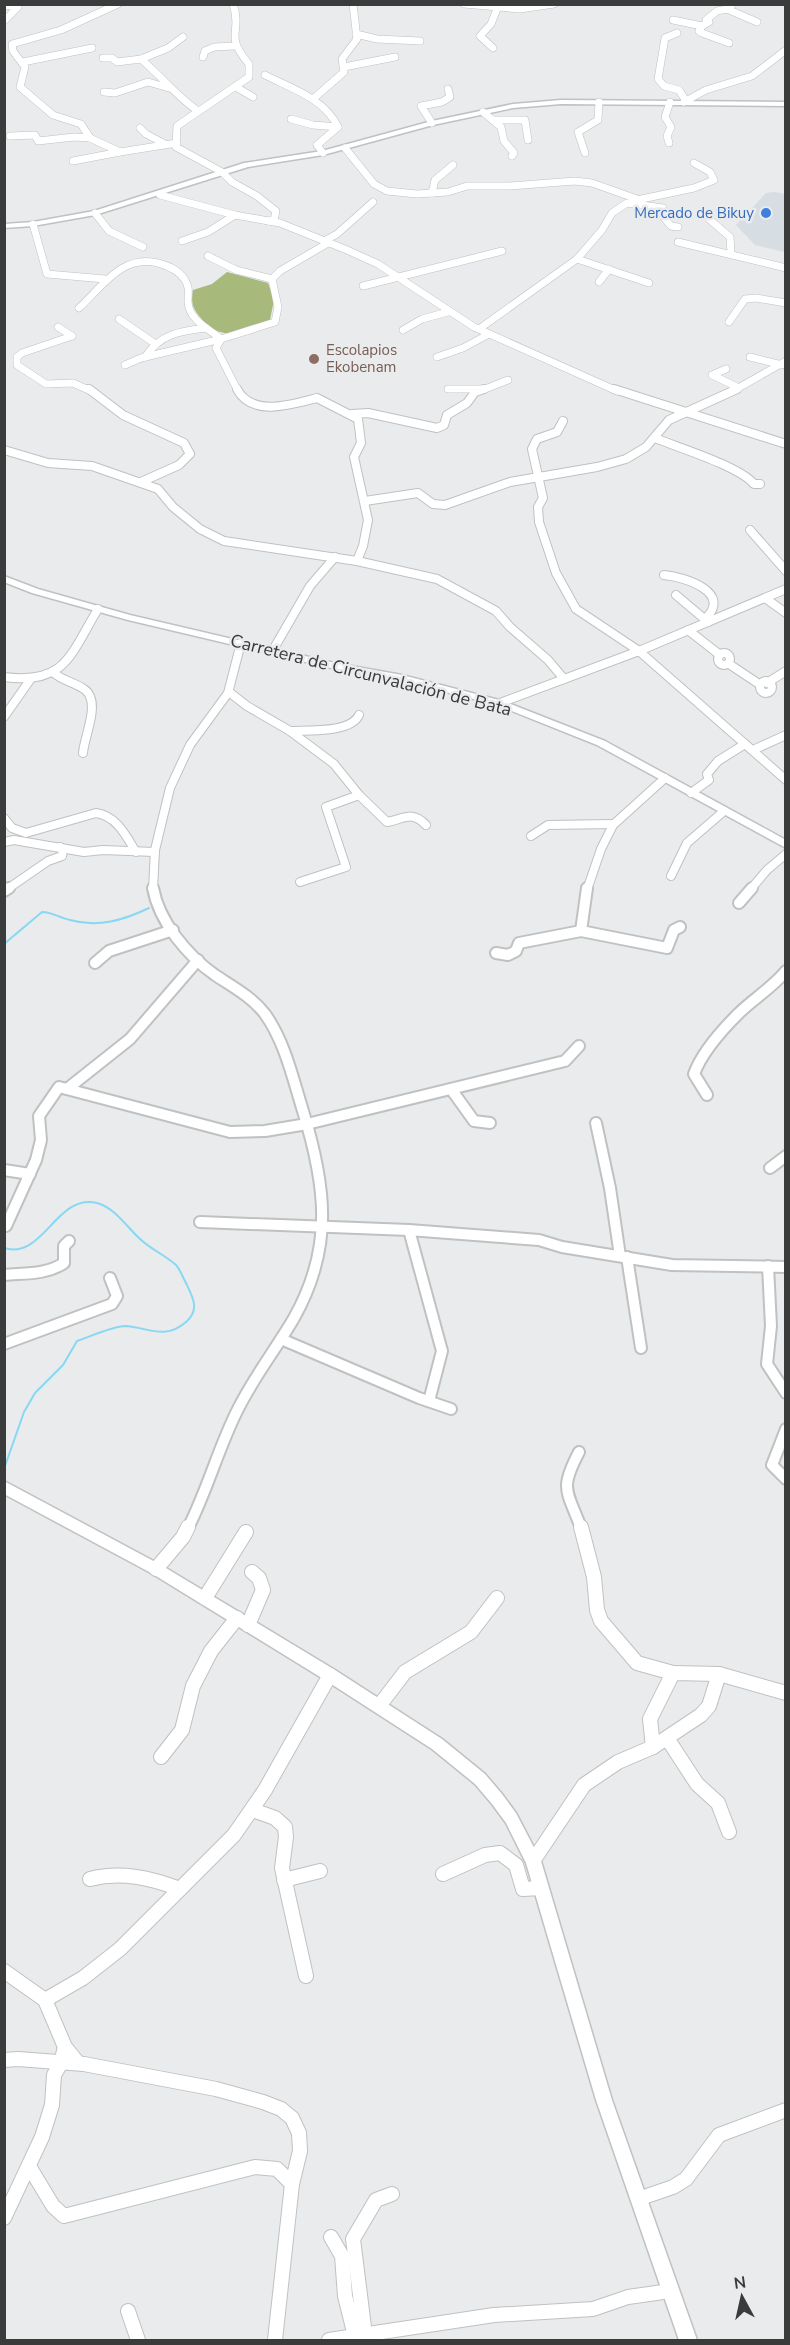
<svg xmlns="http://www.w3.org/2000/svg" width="790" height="2345" viewBox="0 0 790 2345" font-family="'Nunito Sans',sans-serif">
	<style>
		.built { fill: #d6dde3 }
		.forest { fill: #a7ba7c }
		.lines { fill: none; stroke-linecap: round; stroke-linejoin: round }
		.stream { stroke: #88d8f3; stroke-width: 2 }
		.minor-far3-casing { stroke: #bfc1c2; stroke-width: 8 }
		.minor-far2-casing { stroke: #bfc1c2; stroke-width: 10 }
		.minor-far1-casing { stroke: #bfc1c2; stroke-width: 14 }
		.minor-casing { stroke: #bfc1c2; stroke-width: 16 }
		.major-casing { stroke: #bfc1c2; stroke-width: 3 }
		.minor-far3 { stroke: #fff; stroke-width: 7 }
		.minor-far2 { stroke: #fff; stroke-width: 8 }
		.minor-far1 { stroke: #fff; stroke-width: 10 }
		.minor { stroke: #fff; stroke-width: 14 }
		.major { fill: #fff; fill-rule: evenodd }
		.shop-dot { fill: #3f7fe0; stroke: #e9ebec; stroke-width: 2 }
		.education-dot { fill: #8d6e63; stroke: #e9ebec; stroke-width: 2 }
		.labels { text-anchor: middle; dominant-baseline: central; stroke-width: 5; stroke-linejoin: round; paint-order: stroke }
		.far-shop-label { font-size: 15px; fill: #366cbe; stroke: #e9ebec; text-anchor: end }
		.far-education-label { font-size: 15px; fill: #785e54; stroke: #e9ebec; text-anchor: start }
		.street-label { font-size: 18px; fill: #3a3b3b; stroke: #e9ebec }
	</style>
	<rect width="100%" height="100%" fill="#e9ebec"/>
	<polygon class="built" points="774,192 785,194 785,252 755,245 736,225 766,193"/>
	<path class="forest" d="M227,272L268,283L274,300L270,320C241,330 223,345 200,317C192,307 191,302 193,290L212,284Z"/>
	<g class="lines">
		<g class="stream">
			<path d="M4,944L42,912C52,912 60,918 70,920C98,928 124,920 149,908"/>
			<path d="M4,1248C44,1260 56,1193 97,1203C115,1208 126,1226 139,1238C150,1249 165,1255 176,1265C180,1269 182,1276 185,1281C192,1296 201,1309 186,1322C164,1341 148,1327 125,1326C113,1326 89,1337 77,1341L63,1365L35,1393L24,1412L5,1466"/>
		</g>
		<defs>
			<g id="minor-far3">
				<polyline points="118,4 61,30 12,44 13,51 25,67 20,87 53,115 81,124 90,138 120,152 177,143"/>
				<path d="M233,4C243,33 223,34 249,64V77L177,126L176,147L222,172L232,182L257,196L276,211L274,220L269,221"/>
				<polyline points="464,4 520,9 554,4"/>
				<polyline points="733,4 727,9 757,22"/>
				<polyline points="4,5 18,7 4,21"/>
				<polyline points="673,20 702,26 709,22 706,20 717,11 727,9"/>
				<polyline points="702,26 699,31 702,33 729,43"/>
				<polyline points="677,33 665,38 658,79 664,86 679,90 686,101"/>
				<polyline points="356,34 377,39 420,41"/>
				<path d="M183,37L168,48L141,59C161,76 176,96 198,111"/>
				<polyline points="493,48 480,36 491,24 497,9"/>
				<polyline points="203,57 205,51 214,47 234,46"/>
				<polyline points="103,58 112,58 117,62 141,59"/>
				<polyline points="23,62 92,48"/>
				<polyline points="344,67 395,57"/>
				<path d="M265,75C292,89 324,98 338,127L317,145L323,153"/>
				<polyline points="236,87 253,97"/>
				<polyline points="104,92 115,93 148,82 169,88"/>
				<polyline points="313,99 344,72 342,59 357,39 353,4"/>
				<polyline points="684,102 706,90 752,76 786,50"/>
				<polyline points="483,112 501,127 504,141 514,153 512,156"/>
				<polyline points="291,119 313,125 338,127"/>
				<polyline points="493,120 525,120 528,140"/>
				<polyline points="432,123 421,106 442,102 450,97 448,89"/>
				<polyline points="140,128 146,134 165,144"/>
				<polyline points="10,136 35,135 38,141 74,137 90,138"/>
				<polyline points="669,143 667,136 671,127 665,117 670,102"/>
				<polyline points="345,148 374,184 387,191 417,194 448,192 467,186 510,186 575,181 592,183 637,199"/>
				<polyline points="585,153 578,132 598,120 599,102"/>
				<polyline points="73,161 120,152"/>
				<polyline points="432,193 435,180 453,165"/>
				<polyline points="160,195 235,215 280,223 347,250 378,264 474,327 617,391"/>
				<polyline points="632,201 694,188 714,180 710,172 694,163"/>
				<polyline points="95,213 109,231 143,247"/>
				<polyline points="709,219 730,237 731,253"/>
				<polyline points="33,224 47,274 105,279"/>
				<polyline points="182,241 208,232 235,215"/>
				<polyline points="324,241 337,234 373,202"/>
				<polyline points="678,242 786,268"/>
				<polyline points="208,256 236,270 272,279"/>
				<polyline points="577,259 649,283"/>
				<polyline points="599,282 609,269"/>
				<polyline points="363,286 502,251"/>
				<path d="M79,308C103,286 122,254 158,263C169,266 179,270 185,280C190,288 188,293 188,302C189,320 209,329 221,339"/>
				<polyline points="119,319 154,343"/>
				<polyline points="729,322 745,299 756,298 786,303"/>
				<polyline points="58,327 72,336"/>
				<polyline points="479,329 577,259 602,230 612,213 627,203 663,208 664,212 660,213 671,226 678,227"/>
				<polyline points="403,330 422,319 448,312"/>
				<polyline points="72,336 22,353 17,357 17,365 46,384 73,383 91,391"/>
				<path d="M145,357C160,334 180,331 206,328"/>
				<polyline points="437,357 463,348 489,334"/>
				<polyline points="750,357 782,365"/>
				<polyline points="125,365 141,358 221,339"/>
				<polyline points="726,369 712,375 739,388"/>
				<polyline points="448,389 485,389 508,380"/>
				<polyline points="238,391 216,348 221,339 275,322 278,307 272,279 280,271 328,243"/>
				<polyline points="479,391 484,389"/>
				<polyline points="733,391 786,361"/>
			</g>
			<g id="minor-far2">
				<polyline points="89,389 123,415 184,443 190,454 179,465 141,482"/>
				<path d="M237,389C252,418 293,404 317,398L358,419L361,443L354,457L368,520L363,546L357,561"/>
				<polyline points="614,389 786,444"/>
				<polyline points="352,414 368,413 437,428 444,425 447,415 467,403 475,392 484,389"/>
				<polyline points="563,421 557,432 537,439 532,449 543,498 538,507 539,522 556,573 576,609 639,651 786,780"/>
				<path d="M655,438C679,448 739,466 754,484H760"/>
				<polyline points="4,450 48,463 92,466 158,489 173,507 200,529 224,541 357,561 437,579 496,611 510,627 548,660 564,679"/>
				<polyline points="365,501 418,493 433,504 445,505 510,482 597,467 626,459 646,447 669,420 737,389"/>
				<polyline points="750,530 786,571"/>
				<path d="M664,575C686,577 733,593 705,619"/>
				<polyline points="676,595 708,622"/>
				<polyline points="765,598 786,613"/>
				<polyline points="688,630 720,655"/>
				<polyline points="273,650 310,586 335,557"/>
				<circle cx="724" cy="659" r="6"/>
				<polyline points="729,664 759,684"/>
				<path d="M54,673C63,681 74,682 84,689C102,701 84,736 83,753"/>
				<path d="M4,677C66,685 70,655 98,609"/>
				<circle cx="766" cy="687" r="6"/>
				<polyline points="767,683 786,671"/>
				<path d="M229,692L247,706L290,731L334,764L359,795L387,822C404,819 412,810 426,825"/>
				<polyline points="500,703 639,651 786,589"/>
				<polyline points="4,717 30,680"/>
				<path d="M290,731C309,730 351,733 359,715"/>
				<polyline points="753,750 786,735"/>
				<polyline points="691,793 709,780 707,774 718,761 745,744"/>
				<path d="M4,818L12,828L26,833L96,813C117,816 126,836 136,852"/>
				<polyline points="531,836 548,825 613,824"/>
				<polyline points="4,842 14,840 84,852 103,850 155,852"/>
				<polyline points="671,876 687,843 724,811"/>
				<polyline points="300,882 346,867 326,807 359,795"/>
				<polyline points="6,890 48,861 62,856 63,850 60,847"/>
				<polyline points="153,890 155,850 170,788 190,745 228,693 241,643"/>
				<polyline points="587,890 601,849 613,825 665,778"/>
				<polyline points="750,890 767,870 786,854"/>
			</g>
			<g id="minor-far1">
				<path d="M153,888C159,922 188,956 215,975C233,987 252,997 265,1014C285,1042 293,1079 303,1111C326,1186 334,1247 294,1318C276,1349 253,1378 237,1411C218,1449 207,1491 188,1528"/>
				<polyline points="4,891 9,888"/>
				<polyline points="739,903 752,888"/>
				<polyline points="581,931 587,888"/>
				<polyline points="496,953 508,955 516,951 519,943 581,931 667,948 674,930 680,927"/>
				<polyline points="95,963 109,951 173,930"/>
				<polyline points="67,1089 130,1039 198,960"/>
				<polyline points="451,1089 474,1121 490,1123"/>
				<path d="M707,1095L694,1074C702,1052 721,1031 738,1014C753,999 772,988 786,971"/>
				<polyline points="596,1123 610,1188 620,1256"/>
				<polyline points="770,1168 786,1156"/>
				<polyline points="4,1170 30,1174"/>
				<polyline points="200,1222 409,1230 539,1240 562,1247 672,1265 786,1267"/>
				<polyline points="6,1226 36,1160 41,1140 39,1116 59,1087 230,1132 265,1131 307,1124 565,1061 579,1046"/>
				<polyline points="409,1230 442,1351 429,1401"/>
				<polyline points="627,1257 641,1348"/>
				<polyline points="768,1266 771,1326 767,1364 786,1393"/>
				<path d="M4,1275C25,1273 46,1275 64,1263V1246L69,1241"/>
				<polyline points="281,1339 419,1398 451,1409"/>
				<polyline points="4,1344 112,1304 117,1296 110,1278"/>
				<polyline points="786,1429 772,1465 786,1479"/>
				<path d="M579,1452C559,1490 567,1490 581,1528"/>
			</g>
			<g id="minor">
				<polyline points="581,1527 594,1577 597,1610 601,1621 637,1663 673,1673"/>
				<polyline points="156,1569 183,1537 188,1527"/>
				<polyline points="205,1598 246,1532"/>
				<polyline points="248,1625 263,1590 259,1578 252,1572"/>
				<polyline points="379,1706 405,1672 471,1632 497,1598"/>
				<polyline points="667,1738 697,1784 718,1803 729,1832"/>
				<polyline points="653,1747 650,1719 673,1673 719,1674 786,1693"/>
				<polyline points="161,1757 182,1730 193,1686 211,1651 237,1618"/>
				<polyline points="253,1810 275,1818 285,1827 286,1837 282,1868 306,1976"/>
				<polyline points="533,1861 584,1785 618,1762 653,1747 701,1715 709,1706 719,1674"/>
				<polyline points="443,1874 485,1855 500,1853 516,1865 523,1889 541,1888"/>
				<path d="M90,1879C121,1871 151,1878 180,1889"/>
				<polyline points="284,1880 320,1871"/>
				<polyline points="4,1971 45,2000 65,2047 78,2063"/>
				<polyline points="45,2000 83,1978 120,1949 234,1835 265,1790 330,1675"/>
				<polyline points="4,2060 18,2059 84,2064 216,2089 263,2102 281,2109 292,2118 299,2133 300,2151 292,2184 275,2340"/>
				<polyline points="29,2166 53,2206 64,2216 255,2167 277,2169 292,2184"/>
				<polyline points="638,2199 673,2187 686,2179 719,2135 786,2110"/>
				<polyline points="4,2218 42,2137 52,2105 54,2075 61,2063 65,2047"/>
				<polyline points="331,2237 342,2256 345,2296 355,2336"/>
				<polyline points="128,2311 138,2340"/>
				<polyline points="365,2335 353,2239 376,2200 392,2194"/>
				<polyline points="329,2340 494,2315 593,2309 628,2297 670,2291"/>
			</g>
			<g id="major">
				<polygon points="561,100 786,102 786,106 561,104 513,108 433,125 323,155 248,167 95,215 33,226 4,228 4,224 33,222 94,211 244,163 322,151 432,121 513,104"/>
				<polygon points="4,576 38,589 130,615 335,663 402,675 503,701 605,741 786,840 786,848 597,745 497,705 402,681 335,669 128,620 32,593 4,582"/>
				<polygon points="4,1481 161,1565 335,1670 442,1739 485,1774 502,1794 516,1813 541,1861 612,2100 697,2340 679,2340 596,2100 526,1863 506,1823 492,1804 475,1784 432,1749 325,1680 151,1573 4,1494"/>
			</g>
		</defs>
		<use href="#minor-far3" class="minor-far3-casing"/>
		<use href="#minor-far2" class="minor-far2-casing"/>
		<use href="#minor-far1" class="minor-far1-casing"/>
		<use href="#minor" class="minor-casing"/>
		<use href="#major" class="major-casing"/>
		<use href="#minor-far3" class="minor-far3"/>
		<use href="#minor-far2" class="minor-far2"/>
		<use href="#minor-far1" class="minor-far1"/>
		<use href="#minor" class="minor"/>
		<use href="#major" class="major"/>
	</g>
	<circle class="shop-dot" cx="766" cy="213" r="6"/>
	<circle class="education-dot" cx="314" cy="359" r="6"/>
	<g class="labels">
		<g class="far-shop-label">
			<text x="754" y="213">Mercado de Bikuy</text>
		</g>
		<g class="far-education-label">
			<text x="326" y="350">Escolapios<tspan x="326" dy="17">Ekobenam</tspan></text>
		</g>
		<g class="street-label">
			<text transform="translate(371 675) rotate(14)">Carretera de Circunvalación de Bata</text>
		</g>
	</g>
	<rect width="790" height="2345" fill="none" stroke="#3a3b3b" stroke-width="12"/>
	<g transform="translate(742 2297) rotate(352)" stroke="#e9ebec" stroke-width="4.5" paint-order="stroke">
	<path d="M0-4.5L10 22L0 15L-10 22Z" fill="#3a3b3b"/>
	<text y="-9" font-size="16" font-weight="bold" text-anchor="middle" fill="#3a3b3b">N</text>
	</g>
</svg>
